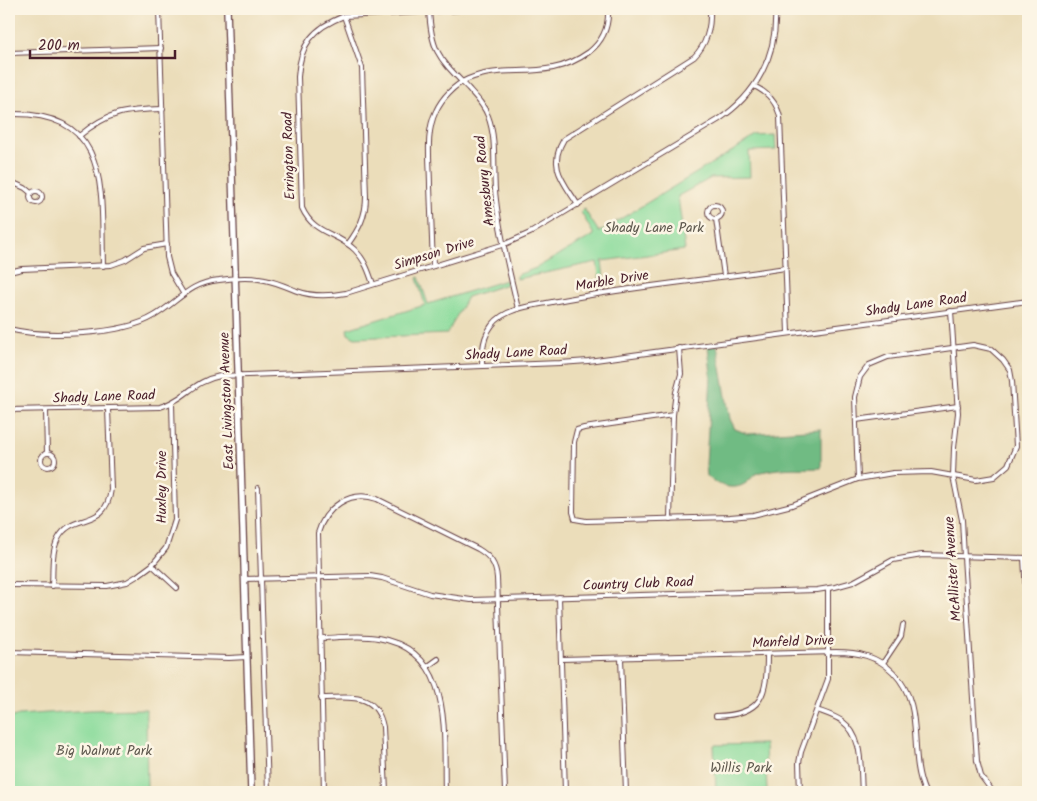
<svg xmlns="http://www.w3.org/2000/svg" width="1037" height="801" viewBox="0 0 1037 801" font-family="Kalam,sans-serif">
	<style>
		.green { fill: #8adb9b; stroke: #6a7d63 }
		.forest { fill: #6fbb83; stroke: #5c6d57 }
		.lines { fill: none; stroke-linecap: round; stroke-linejoin: round }
		.street-casing { stroke: #623c40; stroke-width: 6 }
		.secondary-casing { stroke: #623c40; stroke-width: 8 }
		.street { stroke: #fff; stroke-width: 4 }
		.secondary { stroke: #fff; stroke-width: 5.5 }
		.labels { text-anchor: middle; dominant-baseline: central; stroke-width: 5; stroke-linejoin: round; paint-order: stroke }
		.street-label { font-size: 14px; fill: #4a1f2b; stroke: #fcf5e5 }
		.park-label { font-size: 14px; fill: #5d574d; stroke: #fcf5e5 }
	</style>
	<rect width="100%" height="100%" fill="#fcf5e5"/>
	<filter id="ink" filterUnits="userSpaceOnUse"><feTurbulence type="fractalNoise" baseFrequency=".02" numOctaves="2"/><feDisplacementMap in="SourceGraphic" scale="10" xChannelSelector="R" yChannelSelector="G"/><feConvolveMatrix kernelMatrix="1 2 1 2 8 2 1 2 1" color-interpolation-filters="sRGB"/></filter>
	<filter id="wash" filterUnits="userSpaceOnUse"><feTurbulence type="fractalNoise" baseFrequency=".0096" numOctaves="4" result="noise"/><feDisplacementMap in="SourceGraphic" scale="20" xChannelSelector="R" yChannelSelector="G"/><feGaussianBlur stdDeviation="1.12" result="paint"/><feColorMatrix in="noise" values="0 0 0 0 0 0 0 0 0 0 0 0 0 0 0 0 0 1.4 0 .05"/><feComposite in="paint" operator="in"/></filter>
	<g filter="url(#wash)">
		<rect width="100%" height="100%" fill="#ebddba"/>
		<g class="green">
			<polygon points="775,135 776,150 749,151 750,177 711,178 678,196 685,250 602,261 605,288 601,288 597,262 517,279 517,275 536,268 594,235 581,212 584,209 599,232 757,136"/>
			<polygon points="419,277 428,304 506,280 507,284 467,297 447,334 355,338 348,334 347,329 425,305 417,278"/>
			<polygon points="146,709 147,792 9,792 9,718 19,715 90,710"/>
			<polygon points="765,744 767,792 716,792 714,745"/>
		</g>
		<path class="forest" d="M717,345L730,419L735,429L748,434L821,429V468C803,469 783,467 766,471C752,473 755,476 746,483C733,492 717,485 707,476L706,465L711,375L708,346Z"/>
	</g>
	<g filter="url(#ink)">
		<g class="lines">
			<defs>
				<g id="street">
					<polyline points="159,9 167,257 171,273 183,293"/>
					<path d="M429,9C431,52 439,58 468,88C476,97 484,105 488,116C498,142 492,173 496,200C500,236 510,273 518,309"/>
					<path d="M344,16L362,68L366,197C366,216 359,229 348,244"/>
					<polyline points="9,53 161,48"/>
					<path d="M754,86C767,92 777,103 780,117L788,333"/>
					<path d="M9,114C112,111 101,190 103,266"/>
					<path d="M79,136C109,111 126,110 163,109"/>
					<polyline points="9,181 25,188 31,193"/>
					<circle cx="36" cy="197" r="6"/>
					<path d="M578,205C564,182 547,167 564,139L694,57C707,44 711,28 710,9"/>
					<circle cx="715" cy="212" r="7"/>
					<polyline points="716,219 724,276"/>
					<path d="M433,266C432,239 431,213 430,186C430,162 425,133 436,111C442,98 454,85 468,79C509,62 546,83 589,52C603,41 609,26 608,9"/>
					<polyline points="9,272 22,269 111,265 125,260 144,248 167,244"/>
					<path d="M373,284C369,272 365,260 355,250C337,232 314,235 302,208L298,77C300,44 313,28 344,16L479,9"/>
					<polyline points="951,311 958,413 954,448 953,476 962,520 964,557 977,761 981,776 993,792"/>
					<path d="M9,329C44,338 123,335 154,316C178,302 189,283 219,280C234,278 251,277 265,280C276,282 287,287 297,291C313,297 330,296 346,293L505,244L530,233L718,120C756,95 778,55 775,9"/>
					<path d="M482,366C482,346 484,328 502,316C518,306 540,305 557,301C632,286 709,280 785,268"/>
					<path d="M9,410L160,407C185,400 193,381 220,376L560,363L588,361L1028,301"/>
					<polyline points="46,411 47,453"/>
					<polyline points="673,415 584,428 577,430 574,442 573,512 575,519 586,521 730,517 753,515 792,505 858,479 893,473 931,472 976,480 994,477 1008,465 1016,446 1012,381 1010,370 1003,360 991,349 973,345 888,357 869,365 860,377 855,397 858,479"/>
					<polyline points="856,420 958,406"/>
					<circle cx="48" cy="460" r="7"/>
					<polyline points="258,488 268,792"/>
					<polyline points="670,519 673,415 676,392 681,374 679,348"/>
					<polyline points="1024,558 1028,625"/>
					<polyline points="152,565 177,588"/>
					<polyline points="245,579 370,576 382,578 430,594 471,600 817,590 835,587 853,582 893,560 922,555 1028,558"/>
					<polyline points="9,585 107,586 127,582 137,576 152,565 166,548 175,520 172,404"/>
					<path d="M52,586C53,571 51,552 58,539C72,511 106,531 111,489L108,409"/>
					<polyline points="559,597 565,792"/>
					<path d="M320,638C339,638 359,634 378,638C455,651 443,733 445,792"/>
					<polyline points="9,652 229,658 247,657"/>
					<polyline points="621,658 626,792"/>
					<path d="M561,659L836,652C858,652 877,656 893,672C927,707 907,752 925,792"/>
					<polyline points="883,663 901,636 903,625"/>
					<polyline points="427,667 438,659"/>
					<path d="M321,698C349,698 376,691 383,727L386,792"/>
					<path d="M817,710C825,713 835,716 842,721C864,737 860,768 862,792"/>
					<path d="M716,716C763,715 767,695 767,654"/>
					<path d="M324,792L318,533C325,508 350,489 377,499L478,549C490,556 496,564 497,578L505,792"/>
					<polyline points="800,792 799,763 801,752 828,679 828,589"/>
				</g>
				<polyline id="secondary" points="227,9 251,792"/>
			</defs>
			<use href="#street" class="street-casing"/>
			<use href="#secondary" class="secondary-casing"/>
			<use href="#street" class="street"/>
			<use href="#secondary" class="secondary"/>
		</g>
	</g>
	<g class="labels">
		<g class="street-label">
			<text transform="translate(289 156) rotate(-92)">Errington Road</text>
			<text transform="translate(485 181) rotate(-96)">Amesbury Road</text>
			<text transform="translate(434 254) rotate(-17)">Simpson Drive</text>
			<text transform="translate(612 281) rotate(-9)">Marble Drive</text>
			<text transform="translate(916 305) rotate(-8)">Shady Lane Road</text>
			<text transform="translate(516 353) rotate(-3)">Shady Lane Road</text>
			<text transform="translate(104 397) rotate(-2)">Shady Lane Road</text>
			<text transform="translate(227 401) rotate(-92)">East Livingston Avenue</text>
			<text transform="translate(162 487) rotate(-90)">Huxley Drive</text>
			<text transform="translate(953 569) rotate(-94)">McAllister Avenue</text>
			<text transform="translate(638 584) rotate(-2)">Country Club Road</text>
			<text transform="translate(793 642) rotate(-2)">Manfeld Drive</text>
		</g>
		<g class="park-label">
			<text x="654" y="228">Shady Lane Park</text>
			<text x="104" y="751">Big Walnut Park</text>
			<text x="741" y="768">Willis Park</text>
		</g>
	</g>
	<rect width="1037" height="801" fill="none" stroke="#fcf5e5" stroke-width="30"/>
	<path d="M30 50v8h145v-8" fill="none" stroke="#4a1f2b" stroke-width="2.5"/>
	<text x="38" y="50" font-size="15" fill="#4a1f2b" stroke="#fcf5e5" stroke-width="4" paint-order="stroke">200 m</text>
</svg>
